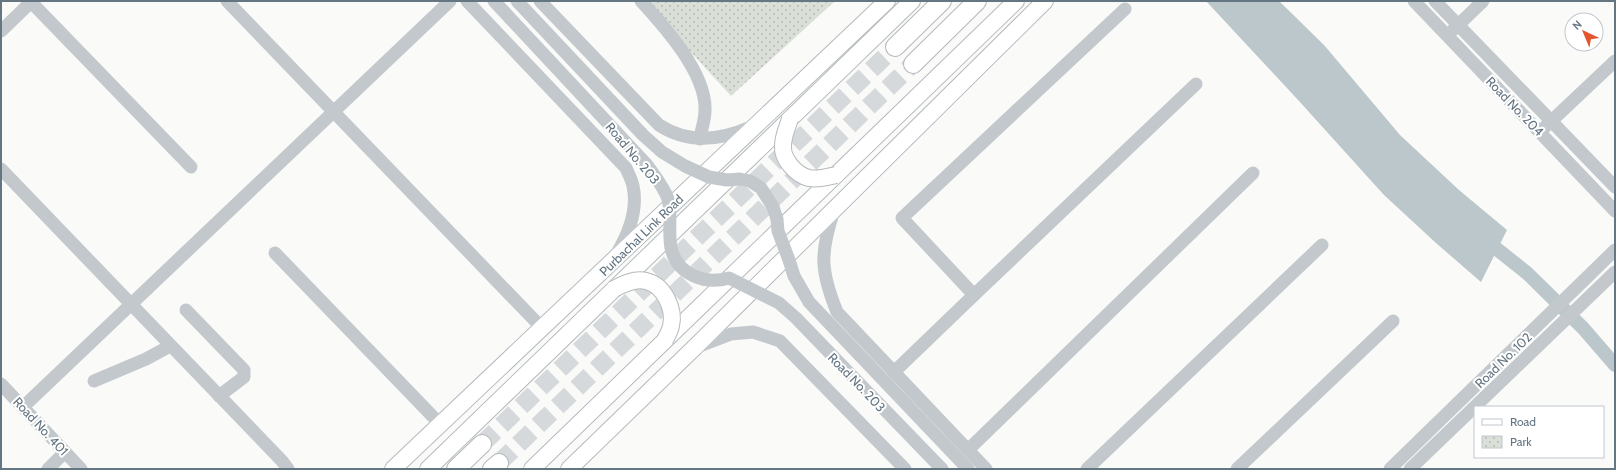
<svg xmlns="http://www.w3.org/2000/svg" width="1616" height="470" viewBox="0 0 1616 470" font-family="Cabin,sans-serif">
	<style>
		.park { fill: url(#park-dots) }
		.water { fill: #bbc7cb }
		.lines { fill: none; stroke-linecap: round; stroke-linejoin: round }
		.canal { stroke: #bbc7cb; stroke-width: 14 }
		.highway-tunnel { stroke: #d5d9db; stroke-width: 18; stroke-dasharray: 18 9; stroke-linecap: butt }
		.major-casing { stroke: #b5babe; stroke-width: 18 }
		.highway-casing { stroke: #b4b9bd; stroke-width: 20 }
		.minor { stroke: #c3c8cc; stroke-width: 13 }
		.major { stroke: #fff; stroke-width: 16 }
		.highway { stroke: #fff; stroke-width: 18 }
		.major-bridge-casing { stroke: #b5babe; stroke-width: 18; stroke-linecap: butt }
		.minor-bridge { stroke: #c3c8cc; stroke-width: 13 }
		.major-bridge { stroke: #fff; stroke-width: 16 }
		.labels { text-anchor: middle; dominant-baseline: central; stroke-width: 4; stroke-linejoin: round; paint-order: stroke }
		.street-label { font-size: 13px; fill: #657683; stroke: #fff }
	</style>
	<defs>
		<pattern id="park-dots" width="8" height="8" patternUnits="userSpaceOnUse"><rect width="8" height="8" fill="#dadfd7"/><path d="M2 2h.1M6 6h.1" fill="none" stroke="#b4b9b4" stroke-width="1.8" stroke-linecap="round"/></pattern>
	</defs>
	<rect width="100%" height="100%" fill="#fafaf8"/>
	<polygon class="park" points="644,1 835,1 731,96"/>
	<polygon class="water" points="1206,1 1279,1 1324,45 1400,135 1459,190 1507,230 1481,282 1436,243 1384,195 1299,101"/>
	<g class="lines">
		<polyline class="canal" points="1483,238 1527,273 1583,328 1615,365"/>
		<g class="highway-tunnel">
			<polyline points="482,444 895,47"/>
			<polyline points="499,463 913,64"/>
		</g>
		<defs>
			<g id="major">
				<polyline points="393,469 887,1"/>
				<polyline points="428,469 912,1"/>
				<polyline points="532,469 1016,1"/>
				<polyline points="569,469 693,349 1045,1"/>
			</g>
			<g id="highway">
				<polyline points="895,47 942,1"/>
				<polyline points="913,64 977,1"/>
				<polyline points="456,469 482,444"/>
				<polyline points="492,469 499,463"/>
			</g>
		</defs>
		<use href="#major" class="major-casing"/>
		<use href="#highway" class="highway-casing"/>
		<g class="minor">
			<polyline points="227,1 542,328"/>
			<path d="M467,1L626,168C628,173 632,180 633,186C638,209 629,233 617,253"/>
			<path d="M540,1L659,125C688,144 719,141 751,127"/>
			<path d="M641,1C665,27 707,74 705,111C705,120 701,130 700,139"/>
			<polyline points="1414,1 1615,211"/>
			<polyline points="1435,1 1615,187"/>
			<polyline points="31,2 191,167"/>
			<polyline points="1125,9 902,218 974,295 1196,84"/>
			<polyline points="1453,30 1483,1"/>
			<polyline points="1,31 32,1"/>
			<polyline points="1545,127 1615,61"/>
			<polyline points="1,169 282,461 288,469"/>
			<path d="M834,210C820,253 820,270 837,312L986,469"/>
			<polyline points="275,253 440,424"/>
			<polyline points="186,310 244,370 244,377 219,396"/>
			<polyline points="697,347 731,334 753,332 780,341 905,469"/>
			<polyline points="894,372 974,295"/>
			<polyline points="94,381 146,359 170,346"/>
			<polyline points="1,384 81,469"/>
			<polyline points="23,407 450,1"/>
			<polyline points="968,450 1253,173"/>
			<polyline points="48,469 65,452"/>
			<polyline points="1087,469 1322,245"/>
			<polyline points="1237,469 1393,321"/>
			<polyline points="1390,469 1615,250"/>
			<polyline points="1410,469 1615,272"/>
		</g>
		<use href="#major" class="major"/>
		<use href="#highway" class="highway"/>
		<defs>
			<g id="major-bridge">
				<path d="M790,119C787,128 783,136 783,146C782,159 796,175 809,178C818,180 827,177 836,175"/>
				<path d="M614,289C623,284 635,278 646,281C664,285 675,309 671,326C670,331 667,336 665,340"/>
			</g>
		</defs>
		<use href="#major-bridge" class="major-bridge-casing"/>
		<g class="minor-bridge">
			<path d="M494,1L647,165C654,175 664,187 668,199C672,215 668,232 671,248C677,275 706,285 729,278L779,303L796,318L942,469"/>
			<polyline points="517,1 643,135 662,152 685,166 709,177 727,180 740,179 750,181 761,188 773,207 777,219 778,231 789,260 794,276 809,302 968,469"/>
		</g>
		<use href="#major-bridge" class="major-bridge"/>
	</g>
	<g class="labels">
		<g class="street-label">
			<text transform="translate(1515 106) rotate(46)">Road No. 204</text>
			<text transform="translate(633 153) rotate(50)">Road No. 203</text>
			<text transform="translate(641 235) rotate(-44)">Purbachal Link Road</text>
			<text transform="translate(1503 360) rotate(-44)">Road No. 102</text>
			<text transform="translate(857 382) rotate(46)">Road No. 203</text>
			<text transform="translate(41 426) rotate(47)">Road No. 401</text>
		</g>
	</g>
	<rect width="1616" height="470" fill="none" stroke="#657683" stroke-width="4"/>
	<rect x="1474" y="406" width="130" height="52" fill="#ffffff" stroke="#c1c8cd"/>
	<rect x="1482" y="419" width="20" height="6" fill="#ffffff" stroke="#c1c8cd"/>
	<text x="1510" y="426" font-size="12" fill="#657683">Road</text>
	<rect x="1482" y="436" width="20" height="12" fill="url(#park-dots)" stroke="#c1c8cd"/>
	<text x="1510" y="446" font-size="12" fill="#657683">Park</text>
	<g transform="translate(1584 32) rotate(316)"><circle r="19" fill="#ffffff" stroke="#c1c8cd"/>
	<path d="M0-3L7 15L0 10L-7 15Z" fill="#e4572e"/>
	<text y="-6" font-size="11" font-weight="bold" text-anchor="middle" fill="#657683">N</text>
	</g>
</svg>
